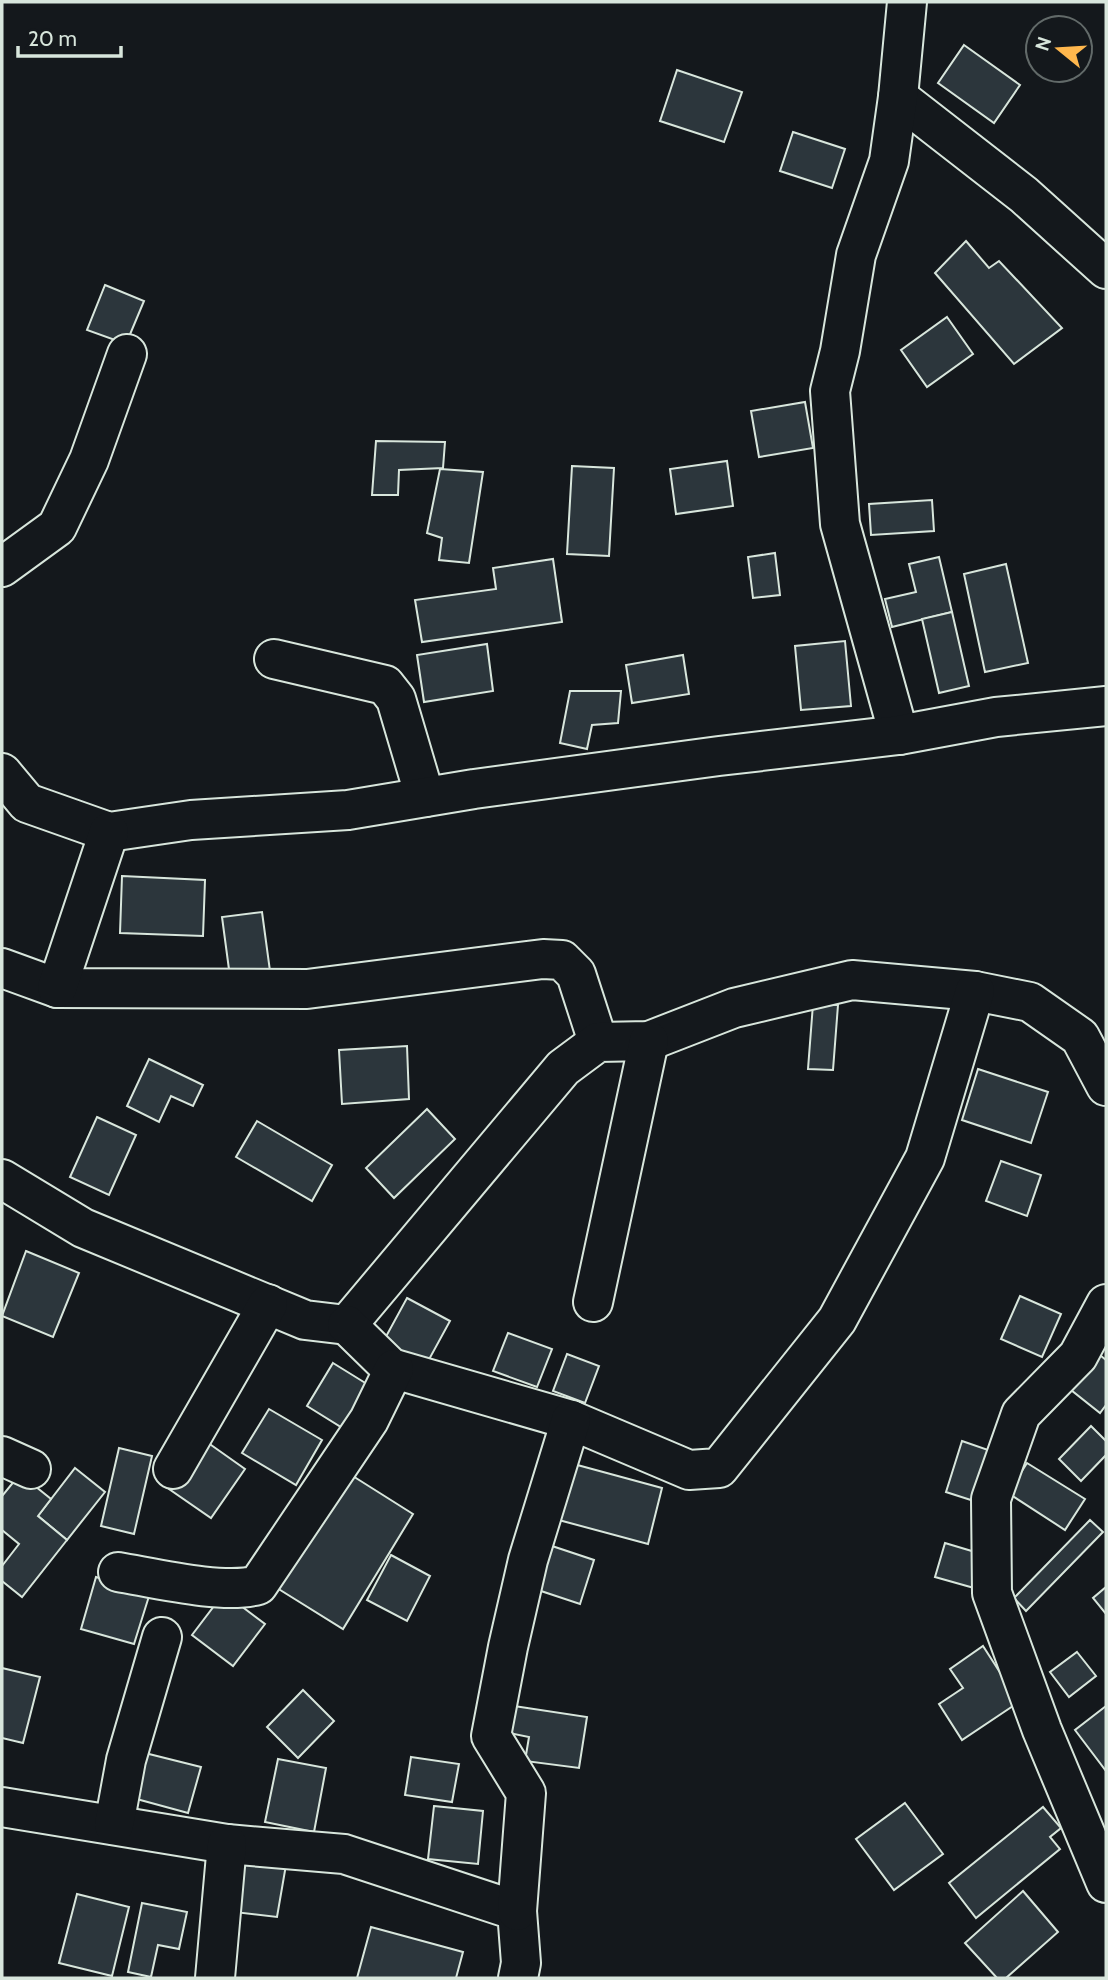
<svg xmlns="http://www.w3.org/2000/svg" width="1108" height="1980" viewBox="0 0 1108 1980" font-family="Cabin,sans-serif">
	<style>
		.building { fill: #2c363c; stroke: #d8e6dc; stroke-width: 2 }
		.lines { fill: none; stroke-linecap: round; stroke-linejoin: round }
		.minor-casing { stroke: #d8e6dc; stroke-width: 42 }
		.minor { stroke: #14181c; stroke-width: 38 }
	</style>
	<rect width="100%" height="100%" fill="#14181c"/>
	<g class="building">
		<polygon points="964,45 1020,85 994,123 938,83"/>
		<polygon points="677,70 742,92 724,142 660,121"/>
		<polygon points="793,132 845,149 832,188 780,171"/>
		<polygon points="966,241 989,268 999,261 1062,328 1014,364 935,273"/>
		<polygon points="105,285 144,301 126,344 87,330"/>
		<polygon points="947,317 973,354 927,387 901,350"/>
		<polygon points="805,402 813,448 759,457 751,411"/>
		<polygon points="376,441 445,442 443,468 399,470 398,495 372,495"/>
		<polygon points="727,461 733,506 676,514 670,469"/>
		<polygon points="572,466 614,468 609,556 567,554"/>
		<polygon points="440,469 483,472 469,563 439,560 442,538 427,533"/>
		<polygon points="932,500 934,531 871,535 869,504"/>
		<polygon points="775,553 780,595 753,598 748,557"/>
		<polygon points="939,557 952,612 892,627 885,599 916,592 909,564"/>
		<polygon points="553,559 562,622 422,642 415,600 496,589 493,568"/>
		<polygon points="1006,564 1028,663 985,672 964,574"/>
		<polygon points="952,612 969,686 939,693 922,619"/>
		<polygon points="845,641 851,706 801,710 795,646"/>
		<polygon points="487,644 493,691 424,702 417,655"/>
		<polygon points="683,655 689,694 632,703 626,665"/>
		<polygon points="570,691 621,691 618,723 592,725 587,749 560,743"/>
		<polygon points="122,876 205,880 203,936 120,933"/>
		<polygon points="262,912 270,971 230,977 222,917"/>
		<polygon points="813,1004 838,1005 833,1070 808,1069"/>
		<polygon points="407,1046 409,1099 342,1104 339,1050"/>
		<polygon points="149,1059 203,1085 193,1106 171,1096 159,1122 127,1106"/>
		<polygon points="978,1069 1048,1092 1031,1143 962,1120"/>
		<polygon points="427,1109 455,1139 394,1198 366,1168"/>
		<polygon points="97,1117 136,1135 109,1195 70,1177"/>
		<polygon points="257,1121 332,1165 312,1201 236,1157"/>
		<polygon points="1001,1161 1041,1175 1027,1216 986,1201"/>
		<polygon points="26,1251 79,1273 53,1337 2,1316"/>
		<polygon points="1020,1296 1061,1314 1042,1357 1001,1339"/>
		<polygon points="407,1298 450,1321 426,1365 383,1342"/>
		<polygon points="508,1333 552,1349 537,1387 493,1371"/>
		<polygon points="1090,1347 1106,1360 1106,1405 1100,1413 1061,1382"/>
		<polygon points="567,1354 599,1366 585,1403 553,1391"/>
		<polygon points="333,1363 375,1389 349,1432 307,1406"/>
		<polygon points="269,1409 322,1440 296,1485 242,1453"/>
		<polygon points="1091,1426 1106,1441 1106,1455 1081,1481 1059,1459"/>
		<polygon points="204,1440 245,1469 211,1518 169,1489"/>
		<polygon points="962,1441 994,1452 977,1502 946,1492"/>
		<polygon points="119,1448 152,1456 134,1534 101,1526"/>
		<polygon points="570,1463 662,1488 648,1544 555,1519"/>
		<polygon points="1027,1463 1085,1499 1065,1530 1008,1493"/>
		<polygon points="75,1468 105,1492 67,1540 38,1516"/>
		<polygon points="348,1473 413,1514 343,1629 277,1588"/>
		<polygon points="20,1474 51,1499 38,1516 67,1540 22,1597 2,1581 2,1566 19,1544 2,1530 2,1496"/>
		<polygon points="1090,1520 1103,1532 1026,1611 1014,1598"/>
		<polygon points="945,1543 985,1555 974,1588 935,1577"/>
		<polygon points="546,1544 594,1560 580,1604 532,1588"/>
		<polygon points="391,1555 430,1576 407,1621 367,1600"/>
		<polygon points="96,1577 150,1593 134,1644 81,1629"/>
		<polygon points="1106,1587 1106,1614 1093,1598"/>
		<polygon points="224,1593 265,1624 233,1666 192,1635"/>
		<polygon points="983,1646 1019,1702 962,1740 939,1704 963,1688 950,1669"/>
		<polygon points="1077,1652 1096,1676 1069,1697 1050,1672"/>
		<polygon points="2,1668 40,1677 23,1743 2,1738"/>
		<polygon points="303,1690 334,1721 298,1758 267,1727"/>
		<polygon points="514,1706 587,1717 579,1768 525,1761 529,1737 509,1733"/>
		<polygon points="1106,1706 1106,1771 1075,1730"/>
		<polygon points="145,1753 201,1767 188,1813 133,1798"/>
		<polygon points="411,1757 459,1764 452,1802 405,1795"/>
		<polygon points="278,1759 326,1768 314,1832 265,1822"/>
		<polygon points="905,1803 943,1854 894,1890 856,1839"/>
		<polygon points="434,1806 483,1811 478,1864 428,1859"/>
		<polygon points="1043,1807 1061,1828 1050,1837 1060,1849 976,1918 949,1883"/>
		<polygon points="246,1851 287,1859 277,1917 234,1912"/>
		<polygon points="1023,1891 1058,1932 1006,1978 997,1978 965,1943"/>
		<polygon points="77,1894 129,1907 112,1976 59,1963"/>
		<polygon points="142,1903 187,1912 179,1949 158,1945 151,1977 128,1972"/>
		<polygon points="371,1927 463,1952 456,1978 357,1978"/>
	</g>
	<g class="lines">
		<defs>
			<g id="minor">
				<polyline points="898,97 1024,195 1106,269"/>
				<polyline points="2,567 57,527 89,460 127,354"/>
				<polyline points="274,659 385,685 396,699 425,797"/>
				<polyline points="899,735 840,524 830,391 840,351 856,255 889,161 898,97 907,2"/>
				<polyline points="2,773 27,803 109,832 191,820 348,810 474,789 719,756 899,735 996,717 1106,706"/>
				<polyline points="2,968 57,988 307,989 543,959 562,960 576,974 598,1042"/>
				<polyline points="57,988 109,832"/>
				<polyline points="2,1179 83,1228 305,1320 347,1325 563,1068 598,1042 649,1041 734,1008 852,980 975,991 1030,1002 1080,1037 1106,1086"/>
				<polyline points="593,1302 649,1041"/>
				<polyline points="1106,1304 1078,1356 1021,1414 991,1499 992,1593 1042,1730 1106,1883"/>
				<polyline points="347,1325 391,1368 571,1420 689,1470 719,1468 837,1320 925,1158 975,991"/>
				<polyline points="2,1456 31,1469"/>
				<polyline points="173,1469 268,1304"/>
				<path d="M118,1572C154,1578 224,1595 258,1585L369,1420L394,1369"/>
				<polyline points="2,1807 227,1844 344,1854 517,1911 521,1963 518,1978"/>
				<polyline points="114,1825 126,1760 162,1637"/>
				<polyline points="517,1911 526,1793 491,1736 508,1647 528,1560 571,1420"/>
				<polyline points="215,1978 227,1844"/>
			</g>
		</defs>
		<use href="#minor" class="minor-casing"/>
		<use href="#minor" class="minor"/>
	</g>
	<rect width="1108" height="1980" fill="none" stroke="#d8e6dc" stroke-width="7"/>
	<g transform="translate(1059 49) rotate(288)"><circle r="33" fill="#14181c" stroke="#626a69" stroke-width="2"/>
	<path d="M0-5L12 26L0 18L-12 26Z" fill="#ffb74d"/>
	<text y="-10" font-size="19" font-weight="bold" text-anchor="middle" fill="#d8e6dc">N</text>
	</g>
	<path d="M18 46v10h103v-10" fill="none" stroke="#d8e6dc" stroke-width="3.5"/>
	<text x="28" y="46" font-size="21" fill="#d8e6dc" stroke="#14181c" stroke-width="5" paint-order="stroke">20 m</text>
</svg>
